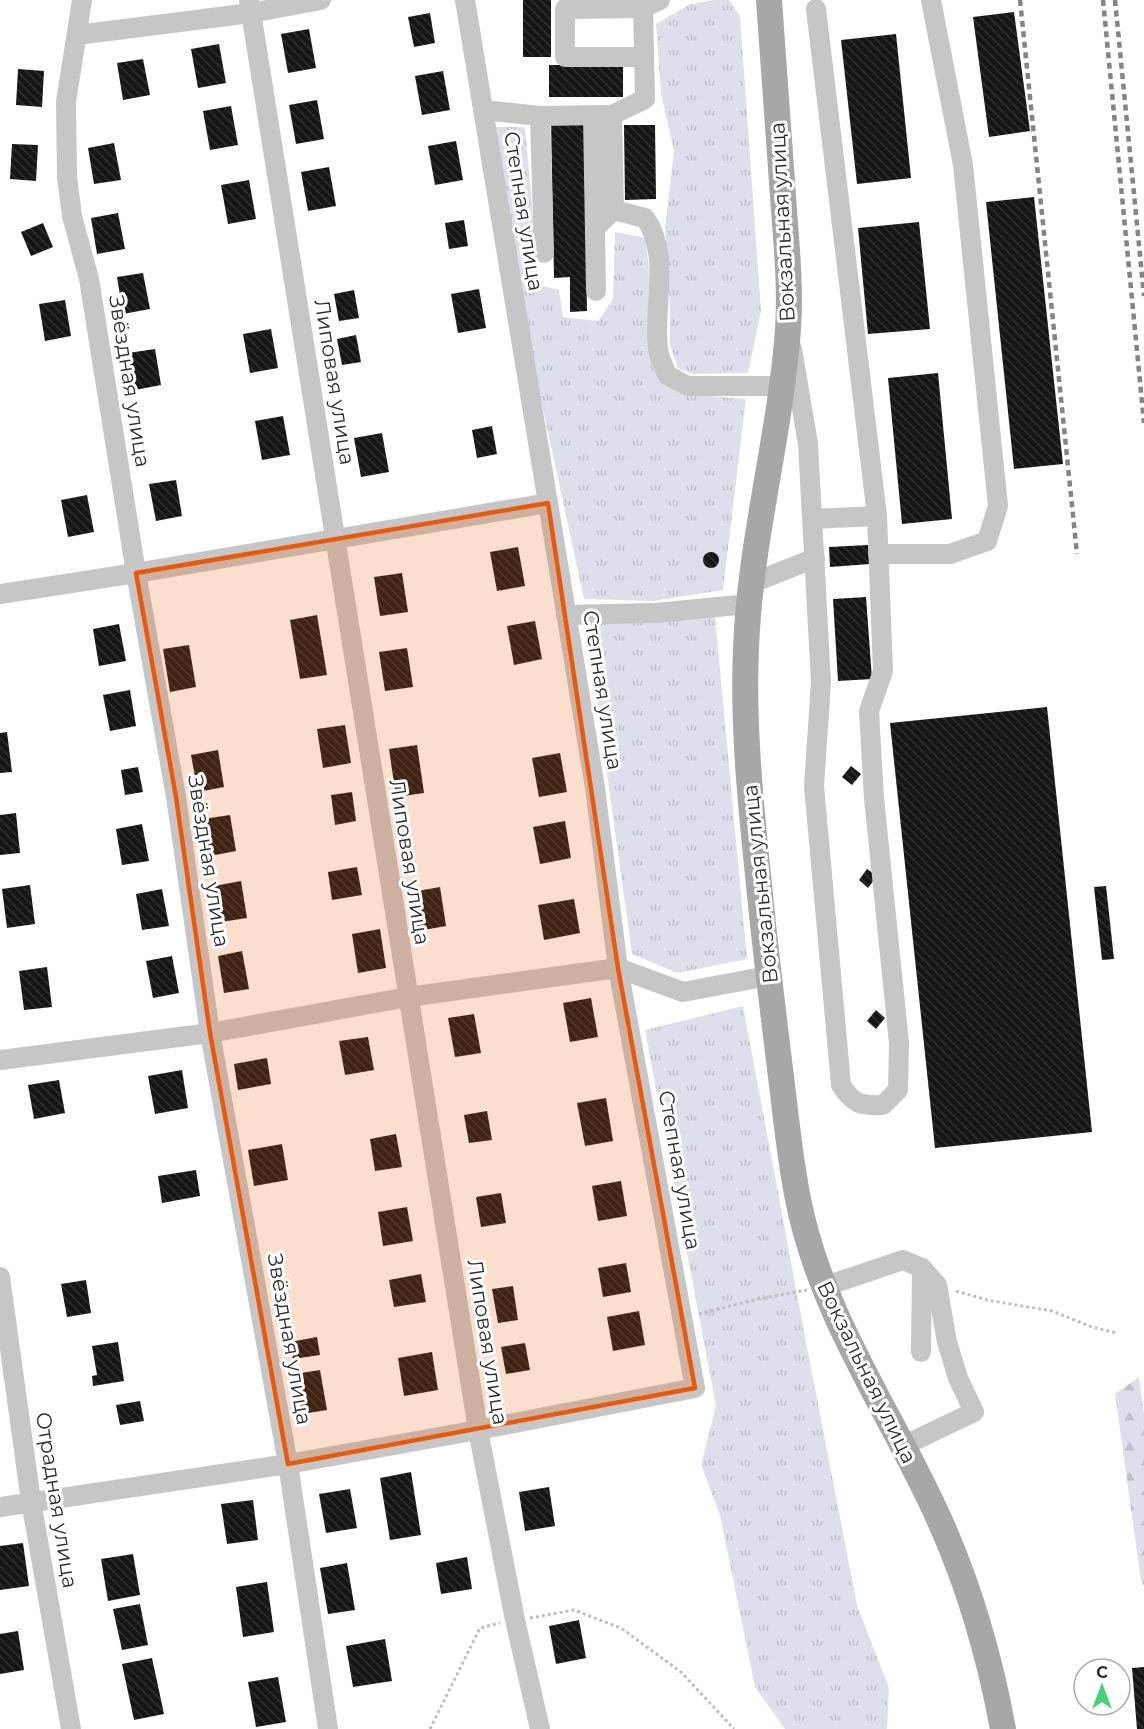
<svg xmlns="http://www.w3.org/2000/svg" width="1144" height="1729" viewBox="0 0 1144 1729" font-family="Montserrat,sans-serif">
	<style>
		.grass { fill: url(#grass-tufts) }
		.forest { fill: url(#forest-firs) }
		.building { fill: url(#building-back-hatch) }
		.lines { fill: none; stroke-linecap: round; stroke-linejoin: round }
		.path { stroke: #bfbfbf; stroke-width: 3; stroke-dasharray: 3 3; stroke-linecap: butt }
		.minor { stroke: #c6c6c6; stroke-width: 20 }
		.major { stroke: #a7a7a7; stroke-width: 26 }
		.rail { stroke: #848484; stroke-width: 4.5; stroke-dasharray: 6 4.5; stroke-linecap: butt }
		.marked { fill: #e8590c; fill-opacity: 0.2; stroke: #e8590c; stroke-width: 4.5; stroke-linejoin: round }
		.labels { text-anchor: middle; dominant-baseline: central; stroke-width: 6; stroke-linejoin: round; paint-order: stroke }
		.street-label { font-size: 21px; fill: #2f2f2f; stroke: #fff }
	</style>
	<defs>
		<pattern id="grass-tufts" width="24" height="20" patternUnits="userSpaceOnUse" patternTransform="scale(1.5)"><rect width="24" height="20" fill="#dedfea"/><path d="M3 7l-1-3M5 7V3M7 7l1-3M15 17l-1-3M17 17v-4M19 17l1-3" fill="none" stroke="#bfc0c9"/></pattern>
		<pattern id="forest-firs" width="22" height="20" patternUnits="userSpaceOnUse" patternTransform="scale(1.5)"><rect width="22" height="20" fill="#dedfea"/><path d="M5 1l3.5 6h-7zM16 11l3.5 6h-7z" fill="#bfc0c9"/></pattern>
		<pattern id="building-back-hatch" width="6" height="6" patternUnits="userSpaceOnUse" patternTransform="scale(1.5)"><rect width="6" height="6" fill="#161616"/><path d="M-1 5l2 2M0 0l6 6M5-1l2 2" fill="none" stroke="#303030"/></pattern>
	</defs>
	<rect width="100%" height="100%" fill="#fff"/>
	<g class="grass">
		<polygon points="715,0 729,0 740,16 761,311 748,373 692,374 678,368 670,345 670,306 665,227 674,151 661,94 656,24 690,4"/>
		<polygon points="495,127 525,127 539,285 559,290 563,317 598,321 613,299 615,232 646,238 658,381 699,395 746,399 723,590 653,601 584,599 538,386"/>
		<polygon points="715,616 747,959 677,973 632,954 586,623"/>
		<polygon points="743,1006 806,1342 857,1605 889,1688 887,1729 785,1729 755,1687 720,1515 701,1465 716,1406 645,1030"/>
	</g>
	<polygon class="forest" points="1139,1377 1144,1413 1144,1586 1141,1581 1115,1394"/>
	<g class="building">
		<rect x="523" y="0" width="28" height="57"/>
		<polygon points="1014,12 1030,131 989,137 973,17"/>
		<polygon points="430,13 435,43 414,47 408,17"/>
		<polygon points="309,29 316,68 288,73 281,34"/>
		<polygon points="896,34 911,178 857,184 841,40"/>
		<polygon points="219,44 226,83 198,88 191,49"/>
		<polygon points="143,59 150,95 123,100 117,63"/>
		<rect x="549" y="65" width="74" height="32"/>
		<polygon points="18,69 44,71 42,107 16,105"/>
		<polygon points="443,71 450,110 422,115 415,76"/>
		<polygon points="317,100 324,139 296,144 289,105"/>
		<polygon points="231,106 238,145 210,150 203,111"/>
		<polygon points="584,118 587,311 570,312 570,277 554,278 551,119"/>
		<polygon points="624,125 655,125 656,199 625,200"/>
		<polygon points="456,141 463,180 435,185 428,146"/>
		<polygon points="114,143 121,180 94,184 88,148"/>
		<polygon points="12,144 38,145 36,181 10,179"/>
		<polygon points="329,167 336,206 308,211 301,172"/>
		<polygon points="249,180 256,219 228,224 221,185"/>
		<polygon points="1034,197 1063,464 1014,469 986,202"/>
		<polygon points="118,213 125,249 97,254 91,218"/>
		<polygon points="464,220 468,246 449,249 445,223"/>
		<polygon points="919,222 930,329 868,334 858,228"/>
		<polygon points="43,223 53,247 31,256 21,232"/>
		<polygon points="143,273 150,309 123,314 117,277"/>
		<polygon points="479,289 486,328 458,333 451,294"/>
		<polygon points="354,290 359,318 339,321 334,294"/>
		<polygon points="65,300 71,336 45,341 39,304"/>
		<polygon points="271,329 278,368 250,373 243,334"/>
		<polygon points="356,335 361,362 342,365 337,339"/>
		<polygon points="155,349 161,385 135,390 128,353"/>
		<polygon points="938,373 952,519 902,524 888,378"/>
		<polygon points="283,416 290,455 262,460 255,421"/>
		<polygon points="492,426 497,454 477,458 472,430"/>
		<polygon points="382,433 389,472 361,477 354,438"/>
		<polygon points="176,480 182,516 156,521 149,484"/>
		<polygon points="87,495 94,532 68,537 61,500"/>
		<polygon points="868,545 870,564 830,567 829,547"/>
		<polygon points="518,547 525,586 497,591 490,552"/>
		<circle cx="711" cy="560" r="8"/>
		<polygon points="402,573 408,612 380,616 374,577"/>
		<polygon points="866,597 872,679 838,681 833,599"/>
		<polygon points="317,615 327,675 300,679 290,620"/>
		<polygon points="535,621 542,659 514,665 507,626"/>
		<polygon points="119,624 126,661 99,666 93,629"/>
		<polygon points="189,645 196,687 170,692 163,649"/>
		<polygon points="407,648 413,687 385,691 379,652"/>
		<polygon points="130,690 136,726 110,731 103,695"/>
		<polygon points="1047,707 1092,1132 935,1148 890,723"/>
		<polygon points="345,725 351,763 323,768 317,729"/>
		<polygon points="7,732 12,772 0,773 0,733"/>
		<polygon points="417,745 424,793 396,797 389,749"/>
		<polygon points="218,750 224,787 198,792 191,755"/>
		<polygon points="560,753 567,792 539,797 532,758"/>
		<polygon points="851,766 861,774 852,785 842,777"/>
		<polygon points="138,767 143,792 125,795 121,770"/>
		<polygon points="352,792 356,821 335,825 331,795"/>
		<polygon points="16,813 20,853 0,855 0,815"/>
		<polygon points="230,815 236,851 210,856 203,819"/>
		<polygon points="565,821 571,858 540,864 533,827"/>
		<polygon points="142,824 149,861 122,865 116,829"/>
		<polygon points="357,867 362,895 332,900 328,872"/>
		<polygon points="867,869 877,876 868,888 859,880"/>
		<polygon points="241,881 247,918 221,922 214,886"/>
		<polygon points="30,885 35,924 7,928 2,889"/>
		<polygon points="1106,886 1114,959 1102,960 1094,887"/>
		<polygon points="440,887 446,926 418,931 412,892"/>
		<polygon points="162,889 169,926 142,930 136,894"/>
		<polygon points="574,899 580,933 544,940 538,905"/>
		<polygon points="380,929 386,968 358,973 352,934"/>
		<polygon points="242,951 249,989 224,993 218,956"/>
		<polygon points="172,956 179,993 153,998 146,961"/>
		<polygon points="47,967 52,1007 24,1010 19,971"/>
		<polygon points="591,998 598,1037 570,1042 563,1003"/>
		<polygon points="876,1010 885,1018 876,1029 867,1021"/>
		<polygon points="474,1014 481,1053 455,1057 448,1018"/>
		<polygon points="368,1037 374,1070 345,1075 339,1041"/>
		<polygon points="267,1058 271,1084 238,1090 234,1064"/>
		<polygon points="182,1070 188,1108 155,1114 148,1076"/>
		<polygon points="59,1080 65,1113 34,1119 28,1085"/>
		<polygon points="606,1098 613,1141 585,1146 577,1103"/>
		<polygon points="487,1111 492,1140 469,1143 464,1115"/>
		<polygon points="396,1134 402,1167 375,1171 370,1139"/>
		<polygon points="282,1144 288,1180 254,1186 248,1150"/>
		<polygon points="196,1170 200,1196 162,1203 158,1176"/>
		<polygon points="621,1181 627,1216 598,1221 592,1186"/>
		<polygon points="501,1193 506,1223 481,1227 476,1197"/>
		<polygon points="407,1207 413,1241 383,1246 378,1212"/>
		<polygon points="626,1263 631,1292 603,1297 598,1268"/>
		<polygon points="421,1274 426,1302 394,1307 389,1280"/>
		<polygon points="86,1280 91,1313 67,1317 61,1284"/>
		<polygon points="513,1286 518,1320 498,1323 492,1289"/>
		<polygon points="639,1311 645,1345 613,1351 607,1317"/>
		<polygon points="317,1337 320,1355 293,1359 290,1342"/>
		<polygon points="118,1342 124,1381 93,1386 92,1376 97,1375 92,1346"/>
		<polygon points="525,1343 530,1370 506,1374 501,1347"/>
		<polygon points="432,1352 438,1390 404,1396 398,1358"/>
		<polygon points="320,1370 327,1410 302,1414 295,1374"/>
		<polygon points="140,1401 144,1421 120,1425 116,1405"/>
		<polygon points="411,1472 421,1535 390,1540 380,1478"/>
		<polygon points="549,1487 555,1526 525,1531 519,1492"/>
		<polygon points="350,1489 357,1528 326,1533 319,1494"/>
		<polygon points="253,1500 258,1540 227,1544 221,1504"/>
		<polygon points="23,1543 29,1586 0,1590 0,1546"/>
		<polygon points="133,1554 140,1595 108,1601 101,1559"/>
		<polygon points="467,1557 472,1589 441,1594 436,1563"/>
		<polygon points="347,1563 355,1610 328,1614 320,1568"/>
		<polygon points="267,1582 274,1632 243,1637 236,1587"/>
		<polygon points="140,1604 148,1645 122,1650 113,1609"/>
		<polygon points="579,1620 586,1658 556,1664 549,1626"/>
		<polygon points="18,1631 24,1670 0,1674 0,1634"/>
		<polygon points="385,1639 392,1681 353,1687 346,1646"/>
		<polygon points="152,1658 164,1714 134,1720 122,1664"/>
		<polygon points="1144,1667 1144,1729 1137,1729 1132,1668"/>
		<polygon points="278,1677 286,1722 256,1727 248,1682"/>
	</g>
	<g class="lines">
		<g class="path">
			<polyline points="956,1291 987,1300 1052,1311 1092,1327 1116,1333"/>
			<polyline points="699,1314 758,1299 807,1290"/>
			<polyline points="530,1618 574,1610 621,1628 681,1672 734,1729"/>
			<polyline points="430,1729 480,1628 500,1623"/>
		</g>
		<g class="minor">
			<polyline points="82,0 66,102 67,177 72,216 89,279 136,573 176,797 210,1033 288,1464 328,1729"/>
			<polyline points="249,0 478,1430 515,1620 540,1729"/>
			<polyline points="77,35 251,13 321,0"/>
			<polyline points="644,57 565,57 565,9 643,8 660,0"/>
			<polyline points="483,110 540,116 606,115"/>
			<polyline points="540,116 544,253"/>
			<polyline points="593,116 596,291"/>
			<path d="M614,210L645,218C671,254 653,307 658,349C659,357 664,367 667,375L688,386H782"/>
			<polyline points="596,227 614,210 612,115 645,99 643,8"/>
			<path d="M792,349L808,444L821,682L814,786L841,1085C853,1104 861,1106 883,1105L898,1090L899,1043L874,798L869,711L883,671L877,516L816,9"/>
			<polyline points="812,519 877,516"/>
			<polyline points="878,554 950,554 987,541 998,506 963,165 931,0"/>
			<polyline points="750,584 815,558"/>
			<polyline points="0,594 136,573 548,503"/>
			<polyline points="566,615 656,613 748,604"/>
			<polyline points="0,1060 210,1033 408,997 618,968 683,992 768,976"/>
			<polyline points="0,1277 31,1501 71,1729"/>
			<polyline points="823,1287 903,1260 922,1268 937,1285 947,1342 958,1378 974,1412 903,1446"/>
			<polyline points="921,1352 922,1268"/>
			<polyline points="0,1507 288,1464 478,1430 695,1388 618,968 595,788 465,0"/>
		</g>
		<path class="major" d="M769,0C774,65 778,131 783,196C786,240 791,285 788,330C780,437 750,541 746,648C742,740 754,833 763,924C769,980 776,1036 783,1093C787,1128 791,1164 798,1199C820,1312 886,1405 934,1508C967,1578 989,1653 1003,1729"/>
		<g class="rail">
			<polyline points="1020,0 1077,554"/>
			<polyline points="1103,0 1144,423"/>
			<polyline points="1115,0 1144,296"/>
		</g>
	</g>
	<path class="marked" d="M548,503L618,968L695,1388L288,1464L210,1033L176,797L136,573Z"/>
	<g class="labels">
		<g class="street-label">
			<text transform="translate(524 211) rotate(81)">Степная улица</text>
			<text transform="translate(782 222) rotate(-93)">Вокзальная улица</text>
			<text transform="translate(130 381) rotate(81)">Звёздная улица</text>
			<text transform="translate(335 382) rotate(81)">Липовая улица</text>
			<text transform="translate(603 690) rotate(81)">Степная улица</text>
			<text transform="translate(209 861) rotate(81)">Звёздная улица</text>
			<text transform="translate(410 862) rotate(81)">Липовая улица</text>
			<text transform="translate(760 884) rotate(-96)">Вокзальная улица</text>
			<text transform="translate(680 1170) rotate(80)">Степная улица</text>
			<text transform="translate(290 1339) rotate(80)">Звёздная улица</text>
			<text transform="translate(488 1342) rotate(81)">Липовая улица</text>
			<text transform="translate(867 1372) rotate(64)">Вокзальная улица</text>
			<text transform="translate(57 1500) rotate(81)">Отрадная улица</text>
		</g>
	</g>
	<g transform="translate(1102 1687)"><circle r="28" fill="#ffffff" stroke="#acacac" stroke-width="1.5"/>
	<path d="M0-4.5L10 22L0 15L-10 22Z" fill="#45d176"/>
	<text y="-9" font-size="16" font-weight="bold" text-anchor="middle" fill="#2f2f2f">С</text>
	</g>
</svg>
